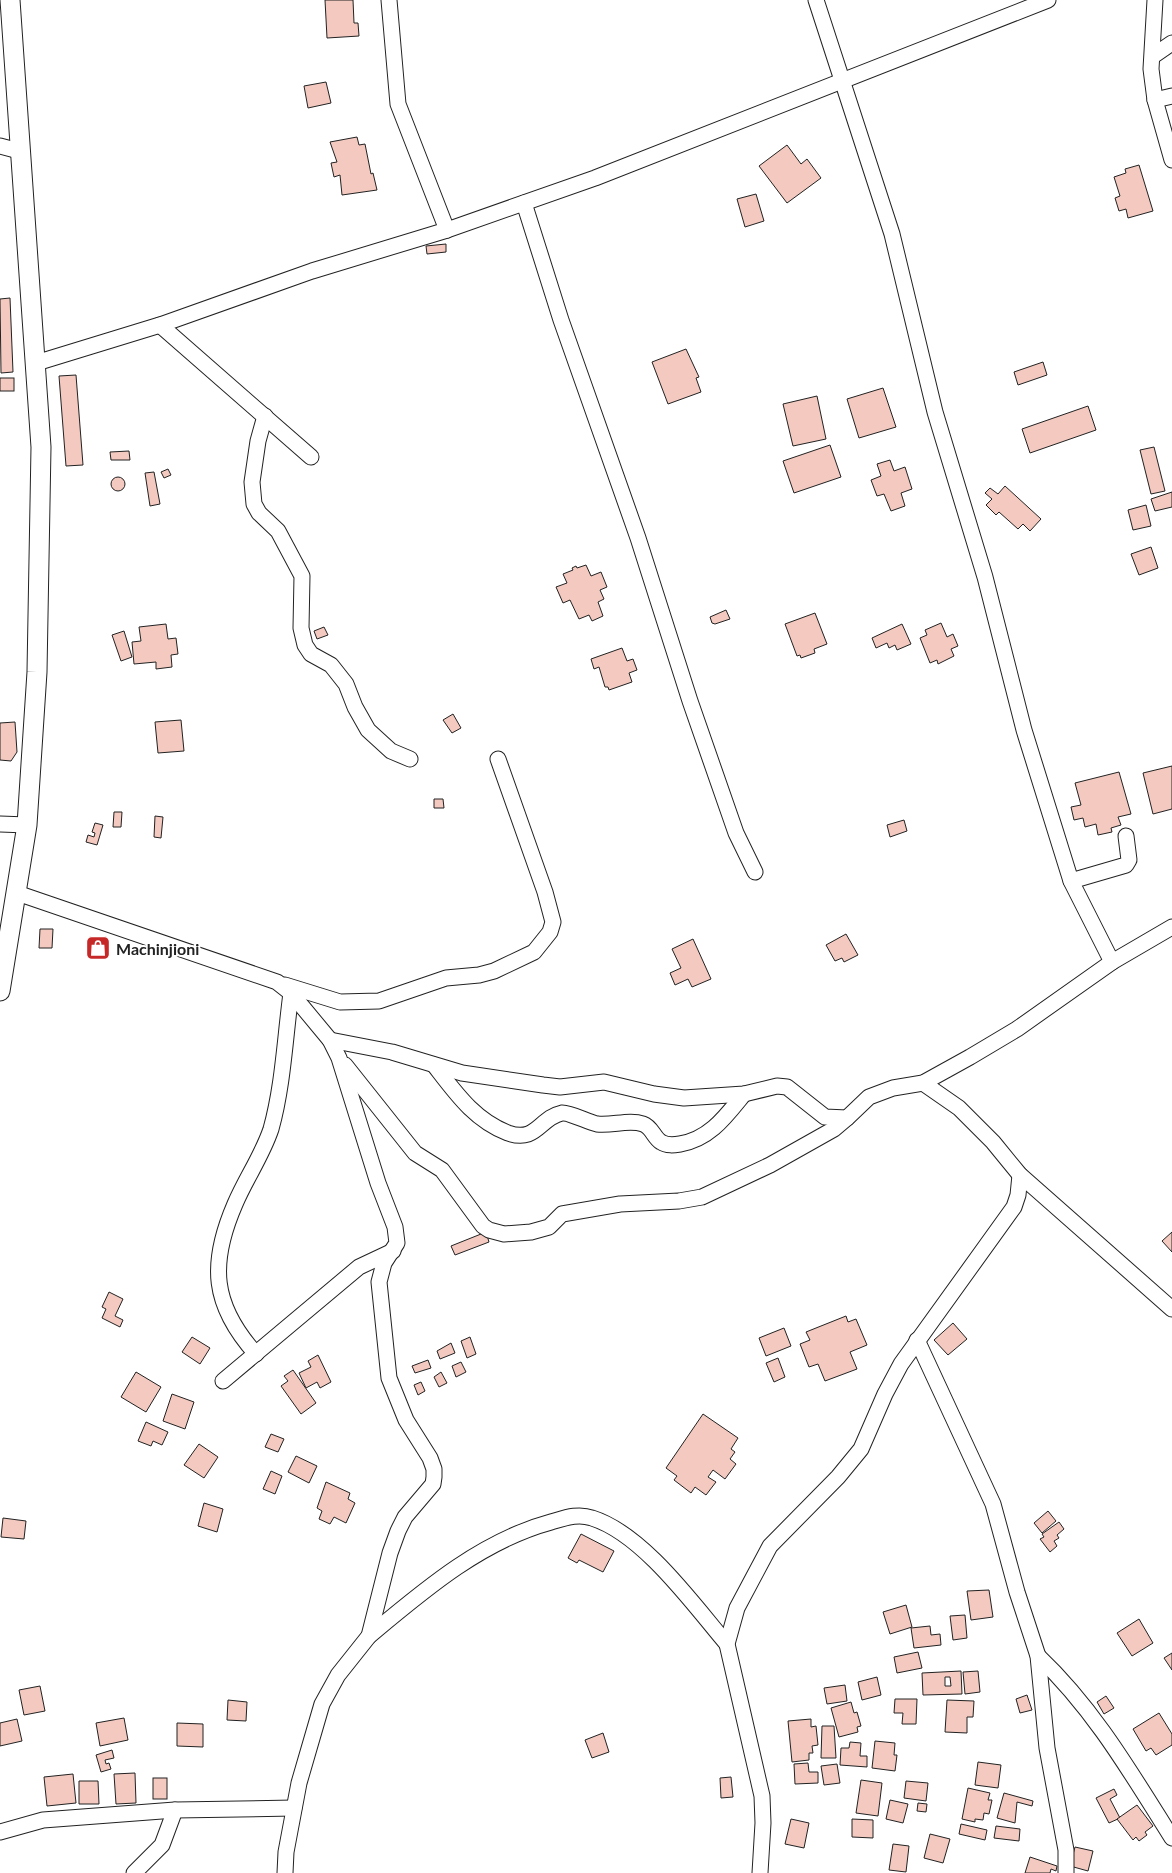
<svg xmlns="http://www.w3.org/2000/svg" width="1172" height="1873" viewBox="0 0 1172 1873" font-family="Lato,sans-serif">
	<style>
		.building { fill: #f3c9c0; stroke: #222; fill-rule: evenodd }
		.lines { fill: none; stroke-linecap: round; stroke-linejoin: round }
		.minor-casing { stroke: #222; stroke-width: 17 }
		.tertiary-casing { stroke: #222; stroke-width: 21 }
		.minor { stroke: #fff; stroke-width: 15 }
		.tertiary { stroke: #fff; stroke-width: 19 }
		.labels { text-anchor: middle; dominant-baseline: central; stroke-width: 4; stroke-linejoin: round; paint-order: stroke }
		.poi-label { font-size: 16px; font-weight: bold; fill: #222; stroke: #fff; text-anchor: start }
	</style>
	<rect width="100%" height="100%" fill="#fff"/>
	<g class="building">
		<polygon points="325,0 353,0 354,23 358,23 359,36 327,38"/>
		<polygon points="326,82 331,103 308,108 304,86"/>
		<polygon points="357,137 359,145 365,144 371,174 373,173 377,190 342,195 340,175 334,177 331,163 337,162 330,142"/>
		<polygon points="787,145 801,164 807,159 821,178 787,203 759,166"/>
		<polygon points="1139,165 1153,211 1128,218 1126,209 1119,211 1115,198 1120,196 1114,177 1126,173 1125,169"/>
		<polygon points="756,194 764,221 745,227 737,199"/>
		<polygon points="446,244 446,252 427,254 426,246"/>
		<polygon points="10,298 13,372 1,373 0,299"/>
		<polygon points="686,349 699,377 696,378 701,392 668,404 652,362"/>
		<polygon points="1043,362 1047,375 1018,385 1014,372"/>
		<polygon points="76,375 83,465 66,466 59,376"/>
		<rect x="0" y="378" width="14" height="13"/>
		<polygon points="883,388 896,427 859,438 847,399"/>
		<polygon points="817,396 826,439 793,446 783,404"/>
		<polygon points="1088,406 1096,430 1030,453 1022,429"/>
		<polygon points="830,445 841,477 794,493 783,461"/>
		<polygon points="1154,447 1165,491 1151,494 1140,450"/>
		<polygon points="129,451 130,460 111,460 110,452"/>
		<polygon points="890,460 894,471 905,467 912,489 901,493 905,506 891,511 884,494 877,496 871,480 881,476 877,464"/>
		<polygon points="168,469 171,475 164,478 161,472"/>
		<polygon points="154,472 160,504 150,506 145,473"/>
		<circle cx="118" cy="484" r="7"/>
		<polygon points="1005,486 1041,519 1030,531 1023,524 1018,529 999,512 996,515 986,505 992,499 985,493 990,488 998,494"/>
		<polygon points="1172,492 1172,507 1155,511 1151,499"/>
		<polygon points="1146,505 1151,526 1133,530 1128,510"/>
		<polygon points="1151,547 1158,568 1139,575 1131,554"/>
		<polygon points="586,565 591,576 601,572 607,587 600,590 604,599 598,602 603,616 592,621 589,615 579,619 570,600 563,603 556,587 567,583 563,574 573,570 572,568 576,566 577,568"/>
		<polygon points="726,610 730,619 715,624 712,623 710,617"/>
		<polygon points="815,613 827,644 814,649 815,653 801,658 800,655 797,656 785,624"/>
		<polygon points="941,623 947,637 953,634 958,646 951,649 954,656 938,664 937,660 930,663 920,638 927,635 925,630"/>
		<polygon points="166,624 168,639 176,638 178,654 171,655 172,667 156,669 156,662 134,664 132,642 141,641 139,627"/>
		<polygon points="902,624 911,644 897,650 895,645 889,648 887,643 876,648 872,638"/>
		<polygon points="324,627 328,635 317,639 314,631"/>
		<polygon points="124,631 132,657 121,661 112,635"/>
		<polygon points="622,648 627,661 633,659 637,670 629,673 632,682 609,690 608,687 605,687 599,667 594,669 591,659"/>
		<polygon points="453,714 461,728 452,733 443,720"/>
		<polygon points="181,720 184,751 158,753 155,722"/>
		<polygon points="15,722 17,752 11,761 0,760 0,723"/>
		<polygon points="1172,766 1172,809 1153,814 1143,773"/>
		<polygon points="1119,772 1131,814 1118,817 1121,825 1111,828 1112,832 1098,835 1096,824 1085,827 1083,818 1074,820 1071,807 1081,805 1075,783"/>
		<polygon points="434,799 443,799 444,808 434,808"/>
		<polygon points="114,812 122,812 121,827 113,827"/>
		<polygon points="155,816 163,817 161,838 154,837"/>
		<polygon points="904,820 907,831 890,837 887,825"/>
		<polygon points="95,823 103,825 97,845 86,842 88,835 94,837 95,833 92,832"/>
		<polygon points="40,929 53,929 52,948 39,948"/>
		<polygon points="846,934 858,955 844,962 842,958 835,961 826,945"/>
		<polygon points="693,939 711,979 692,987 688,979 675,985 670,973 681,968 672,949"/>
		<polygon points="486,1232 489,1242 455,1255 451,1246"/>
		<polygon points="1172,1232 1172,1252 1162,1241"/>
		<polygon points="109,1292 123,1299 115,1316 123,1320 120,1327 102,1318 106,1309 102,1307"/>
		<polygon points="846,1316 848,1322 856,1319 867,1345 850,1352 857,1369 825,1381 818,1364 809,1367 800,1344 810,1340 806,1332"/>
		<polygon points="953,1323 967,1339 948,1355 934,1340"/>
		<polygon points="784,1328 791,1346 766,1356 759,1338"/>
		<polygon points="192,1337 210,1348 200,1364 182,1352"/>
		<polygon points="470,1337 476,1354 467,1358 461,1341"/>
		<polygon points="451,1343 455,1353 440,1359 437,1351"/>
		<polygon points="318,1355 331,1382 320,1388 317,1382 306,1388 299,1373 311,1367 308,1361"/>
		<polygon points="778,1358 785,1377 774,1382 766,1363"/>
		<polygon points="428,1360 431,1368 415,1373 412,1366"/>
		<polygon points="461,1362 466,1372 456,1377 452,1366"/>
		<polygon points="293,1370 316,1403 301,1414 281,1386 288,1381 284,1376"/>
		<polygon points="136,1372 161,1387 146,1412 121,1397"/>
		<polygon points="441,1372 447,1383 439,1387 434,1377"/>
		<polygon points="421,1382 425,1391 418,1395 414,1385"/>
		<polygon points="172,1394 194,1402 185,1429 163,1421"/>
		<polygon points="703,1414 738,1438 731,1449 735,1452 730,1459 736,1464 725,1479 713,1470 708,1477 716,1482 706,1495 695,1487 691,1493 674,1480 677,1476 666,1468"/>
		<polygon points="146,1422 168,1432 162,1445 153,1441 151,1446 138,1441"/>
		<polygon points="271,1434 284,1439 278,1452 265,1447"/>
		<polygon points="199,1444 218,1457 204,1478 184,1465"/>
		<polygon points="296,1456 317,1466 309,1483 288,1472"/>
		<polygon points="271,1471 282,1476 275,1494 263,1489"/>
		<polygon points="326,1482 350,1493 348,1499 355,1503 346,1523 334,1517 330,1524 319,1519 322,1511 317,1508"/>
		<polygon points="204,1503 223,1509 217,1532 198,1526"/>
		<polygon points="1048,1511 1056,1521 1042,1533 1034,1523"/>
		<polygon points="3,1518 26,1521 24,1539 1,1537"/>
		<polygon points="1059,1522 1064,1529 1057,1535 1059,1538 1054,1541 1057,1546 1050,1552 1040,1539 1044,1537 1042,1534"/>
		<polygon points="581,1534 614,1551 603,1572 579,1560 577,1563 568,1558"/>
		<polygon points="989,1590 993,1617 971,1620 967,1591"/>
		<polygon points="906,1605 912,1627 890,1634 883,1612"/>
		<polygon points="965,1615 967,1638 953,1640 950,1616"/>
		<polygon points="1139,1619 1153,1643 1132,1656 1117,1633"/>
		<polygon points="930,1626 931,1635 940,1634 941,1645 914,1648 911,1628"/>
		<polygon points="918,1652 922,1668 897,1673 894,1657"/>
		<polygon points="1172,1653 1172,1670 1164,1658"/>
		<path d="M961,1671L962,1694L923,1695L922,1673ZM945,1677H950L951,1686H945Z"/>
		<polygon points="978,1671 980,1692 965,1694 963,1672"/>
		<polygon points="877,1677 881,1695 862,1700 858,1682"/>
		<polygon points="845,1685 847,1701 827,1704 824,1688"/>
		<polygon points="40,1686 45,1711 24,1715 19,1690"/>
		<polygon points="1027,1695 1032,1710 1020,1713 1016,1699"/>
		<polygon points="1106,1696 1114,1708 1104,1714 1097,1702"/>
		<polygon points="895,1699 917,1699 916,1724 902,1724 903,1713 894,1713"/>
		<polygon points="228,1700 247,1702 246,1721 227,1720"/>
		<polygon points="947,1700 974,1701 973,1717 967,1717 967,1733 945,1732"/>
		<polygon points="851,1702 854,1713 857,1712 861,1726 857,1727 858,1732 839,1737 831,1708"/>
		<polygon points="1159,1713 1172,1734 1172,1745 1156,1755 1151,1748 1146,1751 1133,1729"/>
		<polygon points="124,1718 128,1740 100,1746 96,1723"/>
		<polygon points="17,1719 22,1741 0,1746 0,1723"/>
		<polygon points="811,1719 811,1727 816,1726 818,1745 812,1746 813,1753 809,1753 809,1760 792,1762 788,1721"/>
		<polygon points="177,1723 203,1724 203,1747 177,1746"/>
		<polygon points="822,1726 834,1726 836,1758 821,1758"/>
		<polygon points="603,1733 609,1752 592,1758 585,1740"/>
		<polygon points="875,1741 895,1743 894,1755 897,1755 895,1771 872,1768"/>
		<polygon points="850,1742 861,1743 860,1756 867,1756 867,1767 840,1765 841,1748 849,1748"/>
		<polygon points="112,1750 114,1758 105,1760 106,1764 109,1763 111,1769 101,1772 96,1755"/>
		<polygon points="978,1762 1001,1765 998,1788 975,1785"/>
		<polygon points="808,1763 809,1772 818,1772 818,1783 795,1784 794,1764"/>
		<polygon points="837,1764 840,1783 824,1785 821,1766"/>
		<polygon points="135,1773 136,1803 116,1804 114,1774"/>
		<polygon points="73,1774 76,1803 47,1806 44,1777"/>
		<polygon points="731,1777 733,1797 721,1798 720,1778"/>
		<rect x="153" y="1778" width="14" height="21"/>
		<polygon points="861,1780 882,1783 878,1816 856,1813"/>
		<polygon points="79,1781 98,1781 99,1804 79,1804"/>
		<polygon points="906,1781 928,1783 926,1801 904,1798"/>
		<polygon points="968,1788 990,1793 988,1800 992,1800 989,1814 984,1813 983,1820 975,1819 975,1822 962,1819"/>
		<polygon points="1114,1789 1117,1795 1110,1799 1120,1818 1109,1823 1096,1798"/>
		<polygon points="1004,1793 1033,1801 1032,1806 1017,1802 1015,1823 997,1818"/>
		<polygon points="890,1800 908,1804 903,1823 886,1819"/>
		<polygon points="918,1803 927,1804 926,1812 917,1811"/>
		<polygon points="1137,1805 1153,1826 1145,1832 1147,1835 1139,1841 1136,1837 1133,1840 1117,1819"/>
		<polygon points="791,1819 809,1823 804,1848 785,1844"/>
		<polygon points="852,1819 873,1820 873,1838 852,1837"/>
		<polygon points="961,1824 987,1830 985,1840 959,1834"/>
		<polygon points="996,1826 1020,1829 1019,1841 994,1838"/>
		<polygon points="930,1834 950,1839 943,1863 924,1858"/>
		<polygon points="893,1844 909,1846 906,1872 889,1870"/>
		<polygon points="1075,1847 1093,1851 1088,1871 1070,1866"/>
		<polygon points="1030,1857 1057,1866 1056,1871 1051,1869 1050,1873 1025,1873"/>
	</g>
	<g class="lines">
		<defs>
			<g id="minor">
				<polyline points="389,0 398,104 447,230"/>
				<polyline points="816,0 892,234 935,412 985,577 1024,730 1071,881 1112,962"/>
				<polyline points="1155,0 1151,69 1155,100 1172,160"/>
				<polyline points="1153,56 1172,43"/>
				<polyline points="1155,100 1172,96"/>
				<polyline points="0,146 19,151"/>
				<polyline points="524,203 561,320 638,538 690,701 736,833 755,872"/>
				<polyline points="160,325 311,457"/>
				<polyline points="36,363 160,325 312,271 447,230 595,178 1048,0"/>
				<polyline points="265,416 258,441 252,482 254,504 259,513 278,531 302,576 301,628 305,645 311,654 331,665 346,684 355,707 368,730 391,751 410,759"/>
				<polyline points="0,824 27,825"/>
				<polyline points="1071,881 1126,865 1129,860 1126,836"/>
				<polyline points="17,893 277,982 291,993 330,1040 339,1058 378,1183 395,1227 397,1243 384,1263 379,1282 389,1378 406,1420 430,1458 434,1469 434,1477 433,1484 405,1517 398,1531 390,1553 369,1636 338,1675 322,1704 299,1783 286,1852 285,1873"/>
				<polyline points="285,985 340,1002 379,1001 446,978 479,975 494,971 534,952 550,932 553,922 545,892 498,759"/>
				<polyline points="330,1040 392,1052 462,1073 543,1085 560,1087 604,1082 654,1094 684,1098 744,1094 777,1086 787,1087 825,1117 847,1118 869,1097 893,1088 923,1083 970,1057 1017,1029 1112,962 1172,927"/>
				<polyline points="345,1065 415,1153 442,1170 483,1226 489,1230 504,1234 531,1232 549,1227 562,1214 620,1204 679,1201 702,1197 770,1165 834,1129 847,1118"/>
				<path d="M434,1065C455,1092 474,1120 508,1133C537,1143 539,1118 562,1113C569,1112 588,1122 597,1124C612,1126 629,1119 643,1124C652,1127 654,1138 661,1142C667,1146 674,1145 680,1144C710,1139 726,1116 744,1094"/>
				<polyline points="923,1083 959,1108 993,1142 1020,1175 1172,1309"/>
				<polyline points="917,1340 993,1504 1017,1592 1038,1656 1047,1748 1066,1850 1066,1873"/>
				<path d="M256,1354C212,1305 209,1264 235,1204C246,1178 262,1156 271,1129C283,1086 285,1038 291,993"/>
				<polyline points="223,1381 359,1267 393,1251"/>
				<path d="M369,1636C424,1590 481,1541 551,1522C565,1518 578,1513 592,1518C643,1534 693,1604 727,1644"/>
				<path d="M1038,1656C1094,1709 1131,1773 1172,1838"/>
				<polyline points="0,1832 43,1820 175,1810 294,1808"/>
				<polyline points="134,1873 162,1845 175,1810"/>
				<polyline points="760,1873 763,1823 762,1796 727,1644 737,1608 770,1546 838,1477 861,1449 885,1394 901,1364 1014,1207 1018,1195 1020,1175"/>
			</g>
			<polyline id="tertiary" points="0,991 27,825 37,672 41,447 10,0"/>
		</defs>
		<use href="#minor" class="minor-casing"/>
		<use href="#tertiary" class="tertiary-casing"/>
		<use href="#minor" class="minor"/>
		<use href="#tertiary" class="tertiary"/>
	</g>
	<defs>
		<symbol id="shop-square" viewBox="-11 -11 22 22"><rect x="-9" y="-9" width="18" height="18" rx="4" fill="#c62828" stroke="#fff"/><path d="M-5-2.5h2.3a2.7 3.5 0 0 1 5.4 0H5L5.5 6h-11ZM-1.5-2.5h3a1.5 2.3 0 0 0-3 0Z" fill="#fff"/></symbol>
	</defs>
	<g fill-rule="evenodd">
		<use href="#shop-square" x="84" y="934" width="28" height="28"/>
	</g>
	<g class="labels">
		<g class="poi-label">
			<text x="116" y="948">Machinjioni</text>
		</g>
	</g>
</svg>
